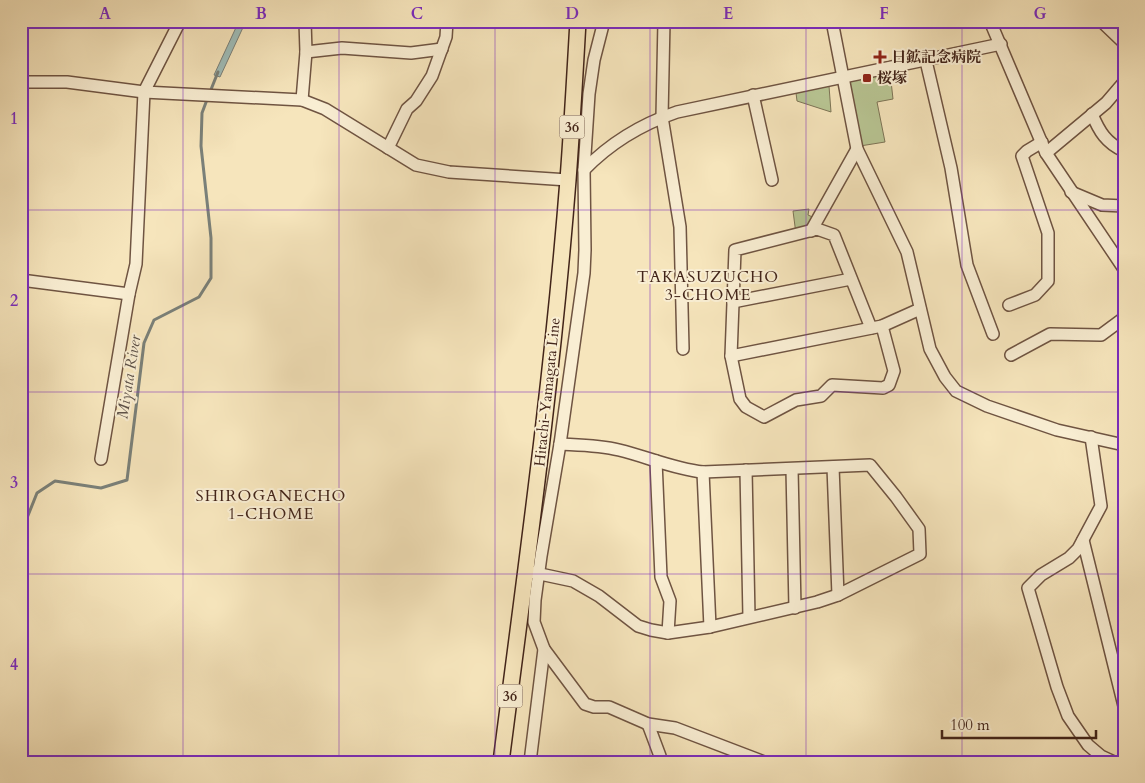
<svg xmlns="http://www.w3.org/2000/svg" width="1145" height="783" viewBox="0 0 1145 783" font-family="Cardo,'Noto Serif JP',serif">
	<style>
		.green { fill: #b8c593; stroke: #7d7456 }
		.water { fill: #9fbdb9; stroke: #7a8079 }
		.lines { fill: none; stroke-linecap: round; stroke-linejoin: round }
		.stream { stroke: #7a8079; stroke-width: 3 }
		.minor-casing { stroke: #6f5442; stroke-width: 14 }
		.major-casing { stroke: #422419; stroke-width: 18 }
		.minor { stroke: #f9eed3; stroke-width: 11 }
		.major { stroke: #f6e5bc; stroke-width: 15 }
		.grid { fill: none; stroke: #7b2cbf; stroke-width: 1; stroke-opacity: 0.55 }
		.poi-dot { fill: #8f2418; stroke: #f9eed3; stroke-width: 2 }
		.labels { text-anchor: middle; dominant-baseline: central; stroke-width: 4; stroke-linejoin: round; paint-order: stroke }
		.shield { fill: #f9eed3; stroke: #796151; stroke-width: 1 }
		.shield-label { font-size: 14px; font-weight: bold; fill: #422419 }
		.poi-label { font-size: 15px; font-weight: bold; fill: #422419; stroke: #f9eed3; text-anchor: start }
		.street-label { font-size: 15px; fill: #422419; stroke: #f9eed3 }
		.neighbourhood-label { font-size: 16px; letter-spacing: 1px; fill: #422419; stroke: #f9eed3 }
		.water-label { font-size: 16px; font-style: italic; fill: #5e5249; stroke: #f9eed3 }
		.neatline { fill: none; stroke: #7b2cbf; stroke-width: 2 }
		.grid-label { font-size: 16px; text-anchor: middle; font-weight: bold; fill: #7b2cbf }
	</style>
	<rect width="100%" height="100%" fill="#f6e5bc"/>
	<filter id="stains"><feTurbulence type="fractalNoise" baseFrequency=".004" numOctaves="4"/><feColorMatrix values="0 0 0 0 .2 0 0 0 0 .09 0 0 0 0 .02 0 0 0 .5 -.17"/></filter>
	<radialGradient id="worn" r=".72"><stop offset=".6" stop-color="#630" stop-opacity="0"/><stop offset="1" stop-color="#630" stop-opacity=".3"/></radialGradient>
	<g class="green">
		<polygon points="890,72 893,99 877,102 885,142 860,146 848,82"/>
		<polygon points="829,86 831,112 797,101 796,93"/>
		<polygon points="809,209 808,215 817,219 796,234 793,211"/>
	</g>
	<polygon class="water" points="239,21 246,21 220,77 214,75"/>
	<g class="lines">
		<g class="stream">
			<polyline points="210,92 218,72"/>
			<polyline points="21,543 27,518 37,493 55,481 101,488 127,480 144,343 154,320 199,297 211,278 211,238 201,146 202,113 208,97"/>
		</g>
		<defs>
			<g id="minor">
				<polyline points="664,21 662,117 680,227 683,349"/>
				<polyline points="832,21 857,149 907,252 930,349 945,377 956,391 987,406 1057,430 1124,445"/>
				<polyline points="990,21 1046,153 1124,269"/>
				<polyline points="1101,21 1124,43"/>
				<polyline points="306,52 342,48 411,53 442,49"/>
				<polyline points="926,61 951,168 967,265 993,334"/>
				<polyline points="21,82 67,82 144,92 302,100 325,109 416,165 449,172 568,180"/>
				<polyline points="753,95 772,180"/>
				<polyline points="302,100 306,52 305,21"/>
				<path d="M1092,114C1099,131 1106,143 1124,151"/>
				<polyline points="388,148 407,109 416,101 432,76 446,37 447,21"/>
				<polyline points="1046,153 1106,103 1124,82"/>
				<path d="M584,170C610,143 642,124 677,112L1001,44"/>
				<polyline points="1071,192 1102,205 1124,206"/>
				<polyline points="811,231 857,149"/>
				<polyline points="21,280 129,294"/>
				<polyline points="733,302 851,279"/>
				<polyline points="1009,305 1035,295 1048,281 1048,233 1022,156 1027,151 1042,142"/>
				<polyline points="871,328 834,235 817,229 735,250 731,356 740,399 746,407 764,417 796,400 821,396 832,385 883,388 889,385 894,371 882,326"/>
				<polyline points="1011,355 1050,334 1101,335 1124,318"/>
				<polyline points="731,356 882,326 920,309"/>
				<polyline points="1091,437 1101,506 1078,549 1069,558 1041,575 1028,588 1057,687 1068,716 1088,745 1101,756 1114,762"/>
				<polyline points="101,459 129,294 136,264 144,92 180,21"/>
				<polyline points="656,461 661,577 670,601 668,633"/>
				<polyline points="833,467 838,595"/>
				<polyline points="792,469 795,608"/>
				<polyline points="746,470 749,617"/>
				<polyline points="703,472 710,627"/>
				<polyline points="1083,540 1124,706"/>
				<path d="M526,571L573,581L599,596L638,626L651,630L668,633L710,627L817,602L838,595L920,554L919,529L896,497L870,465L703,472C674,469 648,457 619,450C600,445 580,445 560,444"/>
				<polyline points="544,649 585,704 594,707 609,707 648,724 675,728 764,762"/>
				<polyline points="648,724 660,756 659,762"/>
				<polyline points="530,762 544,649 534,622 535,600 541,556 560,444 584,273 585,250 584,170 589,94 594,60 604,21"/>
			</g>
			<path id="major" d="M501,762C526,568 553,374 568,180C572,127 575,74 578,21"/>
		</defs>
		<use href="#minor" class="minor-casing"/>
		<use href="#major" class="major-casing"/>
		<use href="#minor" class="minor"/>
		<use href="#major" class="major"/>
	</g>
	<path class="grid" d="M183,21V762M339,21V762M495,21V762M650,21V762M806,21V762M962,21V762M21,210H1124M21,392H1124M21,574H1124"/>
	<g class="poi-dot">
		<path d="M877.5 49.5h5v5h5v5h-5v5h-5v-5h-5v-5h5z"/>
		<rect x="862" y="73" width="10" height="10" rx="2.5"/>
	</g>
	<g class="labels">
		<g class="shield">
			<rect x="559.5" y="115.5" width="25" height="23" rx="4"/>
			<rect x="497.5" y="684.5" width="25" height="23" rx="4"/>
		</g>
		<g class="shield-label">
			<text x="572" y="127">36</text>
			<text x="510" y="696">36</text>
		</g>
		<g class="poi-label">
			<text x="891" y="57">日鉱記念病院</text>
			<text x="877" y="78">桜塚</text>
		</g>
		<g class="street-label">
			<text transform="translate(547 392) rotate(-84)">Hitachi-Yamagata Line</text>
		</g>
		<g class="neighbourhood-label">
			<text x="708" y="277">TAKASUZUCHO<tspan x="708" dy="18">3-CHOME</tspan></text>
			<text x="271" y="496">SHIROGANECHO<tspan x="271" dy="18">1-CHOME</tspan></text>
		</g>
		<g class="water-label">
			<text transform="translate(129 377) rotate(-81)">Miyata River</text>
		</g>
	</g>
	<rect width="1145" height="783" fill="none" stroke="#f6e5bc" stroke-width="55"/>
	<path d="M942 730v8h154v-8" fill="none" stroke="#422419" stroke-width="2.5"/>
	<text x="950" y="730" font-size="15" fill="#422419" stroke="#f9eed3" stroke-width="4" paint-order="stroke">100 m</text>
	<rect x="28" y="28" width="1090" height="728" class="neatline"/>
	<g class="grid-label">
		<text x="105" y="19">A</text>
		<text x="261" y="19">B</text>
		<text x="417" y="19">C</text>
		<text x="572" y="19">D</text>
		<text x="728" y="19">E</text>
		<text x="884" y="19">F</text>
		<text x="1040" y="19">G</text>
		<text x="14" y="124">1</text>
		<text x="14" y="306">2</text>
		<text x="14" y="488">3</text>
		<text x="14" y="670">4</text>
	</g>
	<rect width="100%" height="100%" filter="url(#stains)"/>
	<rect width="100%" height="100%" fill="url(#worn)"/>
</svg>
